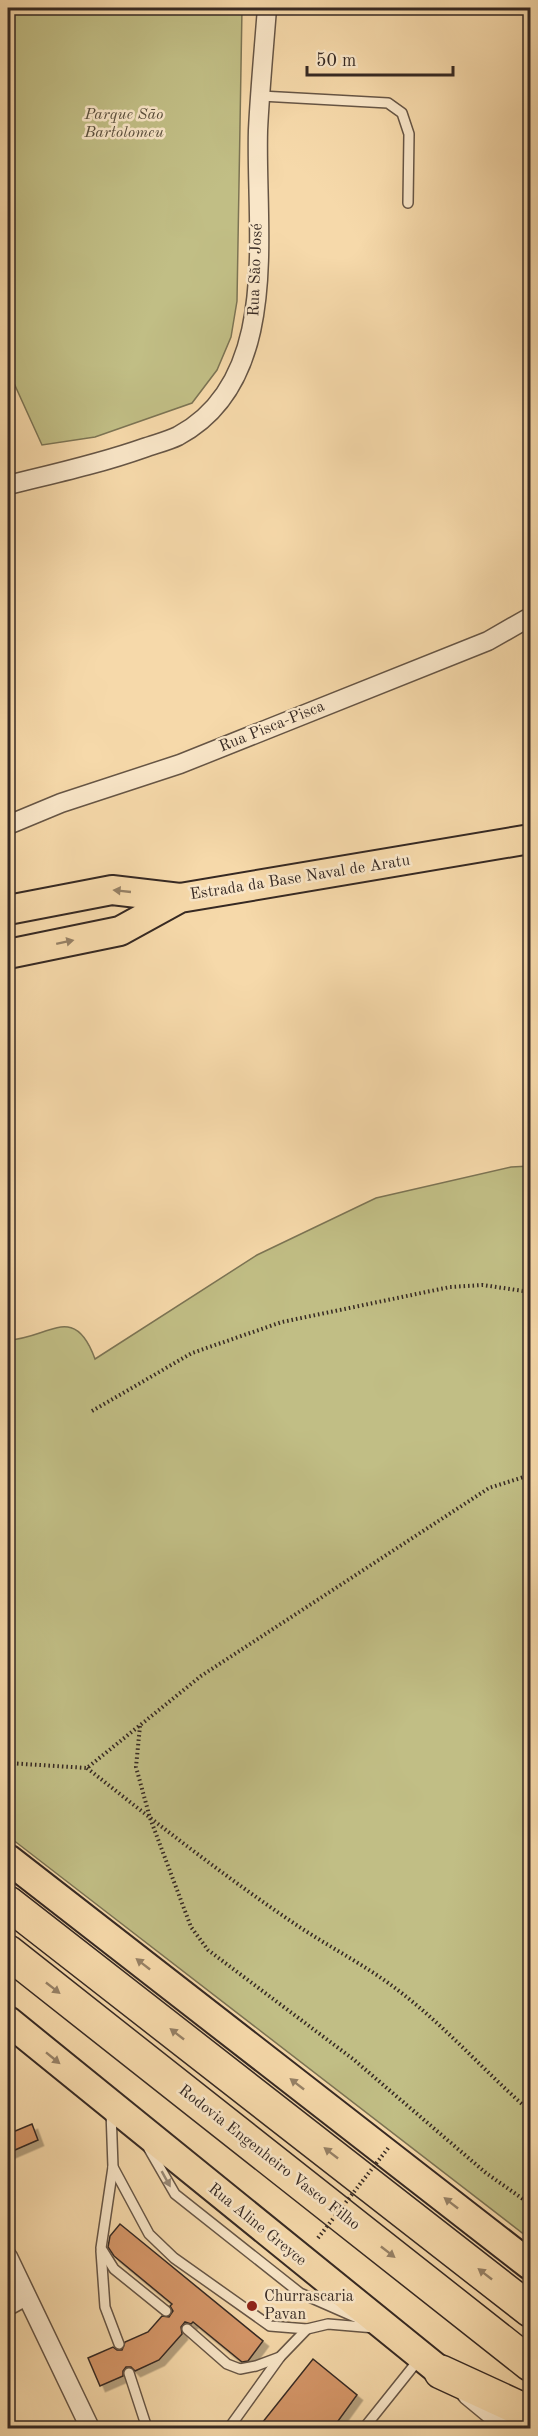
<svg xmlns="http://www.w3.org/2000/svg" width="538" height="2436" viewBox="0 0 538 2436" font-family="'Old Standard TT',serif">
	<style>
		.green { fill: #c1be85; stroke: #7c7454; stroke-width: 1.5 }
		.building { fill: #d59668; stroke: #362923; stroke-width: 1.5; filter: url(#shadow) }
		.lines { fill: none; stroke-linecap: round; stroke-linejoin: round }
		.lane-casing { stroke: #665545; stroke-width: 12 }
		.street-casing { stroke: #665545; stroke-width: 21 }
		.primary-casing { stroke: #362923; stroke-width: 32 }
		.highway-casing { stroke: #362923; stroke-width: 36 }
		.path { stroke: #362923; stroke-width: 4; stroke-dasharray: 1.5 3; stroke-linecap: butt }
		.lane { stroke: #f9e6c8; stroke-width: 9 }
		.street { stroke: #f9e6c8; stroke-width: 18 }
		.primary { stroke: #f6d9aa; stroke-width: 28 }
		.highway { stroke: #f6d9aa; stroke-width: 33 }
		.path-bridge { stroke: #362923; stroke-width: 4; stroke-dasharray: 1.5 3; stroke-linecap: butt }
		.oneway { fill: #968166 }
		.oneway2 { fill: #988876 }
		.poi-dot { fill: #8f2418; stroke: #f9e6c8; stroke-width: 2 }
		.labels { text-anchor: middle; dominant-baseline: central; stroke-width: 5; stroke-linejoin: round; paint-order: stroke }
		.park-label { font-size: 16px; font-style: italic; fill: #594e3c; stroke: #f9e6c8 }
		.street-label { font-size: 16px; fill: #362923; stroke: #f9e6c8 }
		.poi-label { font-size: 16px; fill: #362923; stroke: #f9e6c8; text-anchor: start }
	</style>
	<defs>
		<filter id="shadow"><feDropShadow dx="5.5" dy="5.5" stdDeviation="0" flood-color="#0004"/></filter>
	</defs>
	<rect width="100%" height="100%" fill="#f6d9aa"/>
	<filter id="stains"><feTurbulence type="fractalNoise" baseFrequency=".00333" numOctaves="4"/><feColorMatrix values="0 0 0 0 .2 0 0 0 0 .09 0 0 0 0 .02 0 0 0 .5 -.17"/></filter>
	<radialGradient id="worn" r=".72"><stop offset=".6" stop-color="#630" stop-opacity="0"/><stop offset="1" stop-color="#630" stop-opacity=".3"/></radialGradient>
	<g class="green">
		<polygon points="8,8 242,8 237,301 231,337 217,370 192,403 95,437 42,445 8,370"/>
		<path d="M530,1166V2239L8,1836V1340C48,1339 74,1301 95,1359L257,1255L376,1198L511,1167Z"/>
	</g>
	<g class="building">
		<polygon points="32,2124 38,2140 8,2153 8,2134"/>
		<polygon points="120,2224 263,2341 248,2361 242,2362 193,2322 191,2324 185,2322 181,2327 182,2334 159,2360 135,2371 131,2367 126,2367 123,2371 123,2376 100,2386 88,2358 113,2347 117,2350 122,2350 125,2342 148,2332 162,2316 169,2317 173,2311 170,2306 172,2304 114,2256 108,2247 110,2236"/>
		<polygon points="313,2359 357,2395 333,2428 258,2428"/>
	</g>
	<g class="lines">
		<defs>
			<g id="lane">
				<polyline points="261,96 388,103 402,113 409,134 408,203"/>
				<polyline points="111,2111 113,2167 149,2234 174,2258 270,2326 307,2329 328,2324 375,2328"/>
				<polyline points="149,2149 175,2194 300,2293 357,2318"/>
				<polyline points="113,2167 101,2248 114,2269 166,2311"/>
				<polyline points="101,2251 105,2307 119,2344"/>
				<polyline points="187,2329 227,2364 240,2369 256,2366 280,2357 307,2329"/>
				<polyline points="129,2373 147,2428"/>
				<polyline points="229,2428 280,2357"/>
				<polyline points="364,2428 420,2358"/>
			</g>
			<g id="street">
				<path d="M8,485C53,474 99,464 144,448C155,444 168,441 178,436C283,380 255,229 258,130C260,89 264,48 267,8"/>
				<polyline points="8,825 61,803 180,764 488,641 530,617"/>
				<polyline points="8,2257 90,2428"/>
				<polyline points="8,2306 26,2296"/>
				<polyline points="467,2395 507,2428"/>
			</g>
			<g id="primary">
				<polyline points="8,910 112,890 180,898"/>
				<polyline points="8,954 120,931 180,898 530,839"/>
				<polyline points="8,1859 530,2265"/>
				<polyline points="8,2021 441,2372"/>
			</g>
			<g id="highway">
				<polyline points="8,1903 530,2310"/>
				<polyline points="8,1952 530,2364"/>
				<polyline points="441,2372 530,2413"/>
			</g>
		</defs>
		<use href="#lane" class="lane-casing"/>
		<use href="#street" class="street-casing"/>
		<use href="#primary" class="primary-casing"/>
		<use href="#highway" class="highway-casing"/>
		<g class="path">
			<polyline points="92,1411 192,1353 282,1322 450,1287 483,1285 530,1292"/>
			<polyline points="140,1726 136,1767 150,1818 191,1927 208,1950 353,2059 486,2173 530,2204"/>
			<polyline points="8,1763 87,1768 201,1676 489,1488 530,1475"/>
			<path d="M87,1768C155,1822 224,1876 295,1924C329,1947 367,1966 399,1991C446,2027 485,2072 530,2111"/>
		</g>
		<use href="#lane" class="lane"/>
		<use href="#street" class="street"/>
		<use href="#primary" class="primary"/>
		<use href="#highway" class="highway"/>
		<polyline class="path-bridge" points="318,2238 389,2147"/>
	</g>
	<defs><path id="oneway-solid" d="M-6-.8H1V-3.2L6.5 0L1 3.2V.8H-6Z" transform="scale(1.5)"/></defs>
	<g class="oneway">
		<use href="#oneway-solid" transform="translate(122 891) rotate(-174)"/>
		<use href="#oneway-solid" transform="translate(65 942) rotate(-12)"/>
		<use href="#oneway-solid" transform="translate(143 1964) rotate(-142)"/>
		<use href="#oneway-solid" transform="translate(53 1988) rotate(38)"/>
		<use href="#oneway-solid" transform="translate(177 2034) rotate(-142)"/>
		<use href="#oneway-solid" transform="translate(53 2058) rotate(39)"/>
		<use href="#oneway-solid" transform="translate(297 2084) rotate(-142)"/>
		<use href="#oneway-solid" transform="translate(331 2153) rotate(-142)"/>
		<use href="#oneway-solid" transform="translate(451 2203) rotate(-142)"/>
		<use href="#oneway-solid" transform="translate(388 2252) rotate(38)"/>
		<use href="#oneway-solid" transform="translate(485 2274) rotate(-142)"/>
	</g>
	<use class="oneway2" href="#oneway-solid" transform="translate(166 2179) rotate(61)"/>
	<circle class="poi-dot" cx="252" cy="2306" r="6"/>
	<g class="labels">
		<g class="park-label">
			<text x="124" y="115">Parque São<tspan x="124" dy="18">Bartolomeu</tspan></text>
		</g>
		<g class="street-label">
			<text transform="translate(256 270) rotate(-88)">Rua São José</text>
			<text transform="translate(272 727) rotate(-22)">Rua Pisca-Pisca</text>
			<text transform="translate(300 878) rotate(-9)">Estrada da Base Naval de Aratu</text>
			<text transform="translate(269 2158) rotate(38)">Rodovia Engenheiro Vasco Filho</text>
			<text transform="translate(257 2225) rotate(39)">Rua Aline Greyce</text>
		</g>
		<g class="poi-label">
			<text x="264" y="2297">Churrascaria<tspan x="264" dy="18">Pavan</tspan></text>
		</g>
	</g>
	<rect width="538" height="2436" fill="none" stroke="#f6d9aa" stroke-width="30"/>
	<rect x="9" y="9" width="520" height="2418" fill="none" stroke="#362923" stroke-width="3"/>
	<rect x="15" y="15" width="508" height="2406" fill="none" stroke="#362923" stroke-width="1.5"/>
	<path d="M307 66v9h146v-9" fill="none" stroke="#362923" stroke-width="3"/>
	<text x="316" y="66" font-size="18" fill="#362923" stroke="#f9e6c8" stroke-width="4.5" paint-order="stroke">50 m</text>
	<rect width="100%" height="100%" filter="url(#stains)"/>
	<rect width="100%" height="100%" fill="url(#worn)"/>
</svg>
